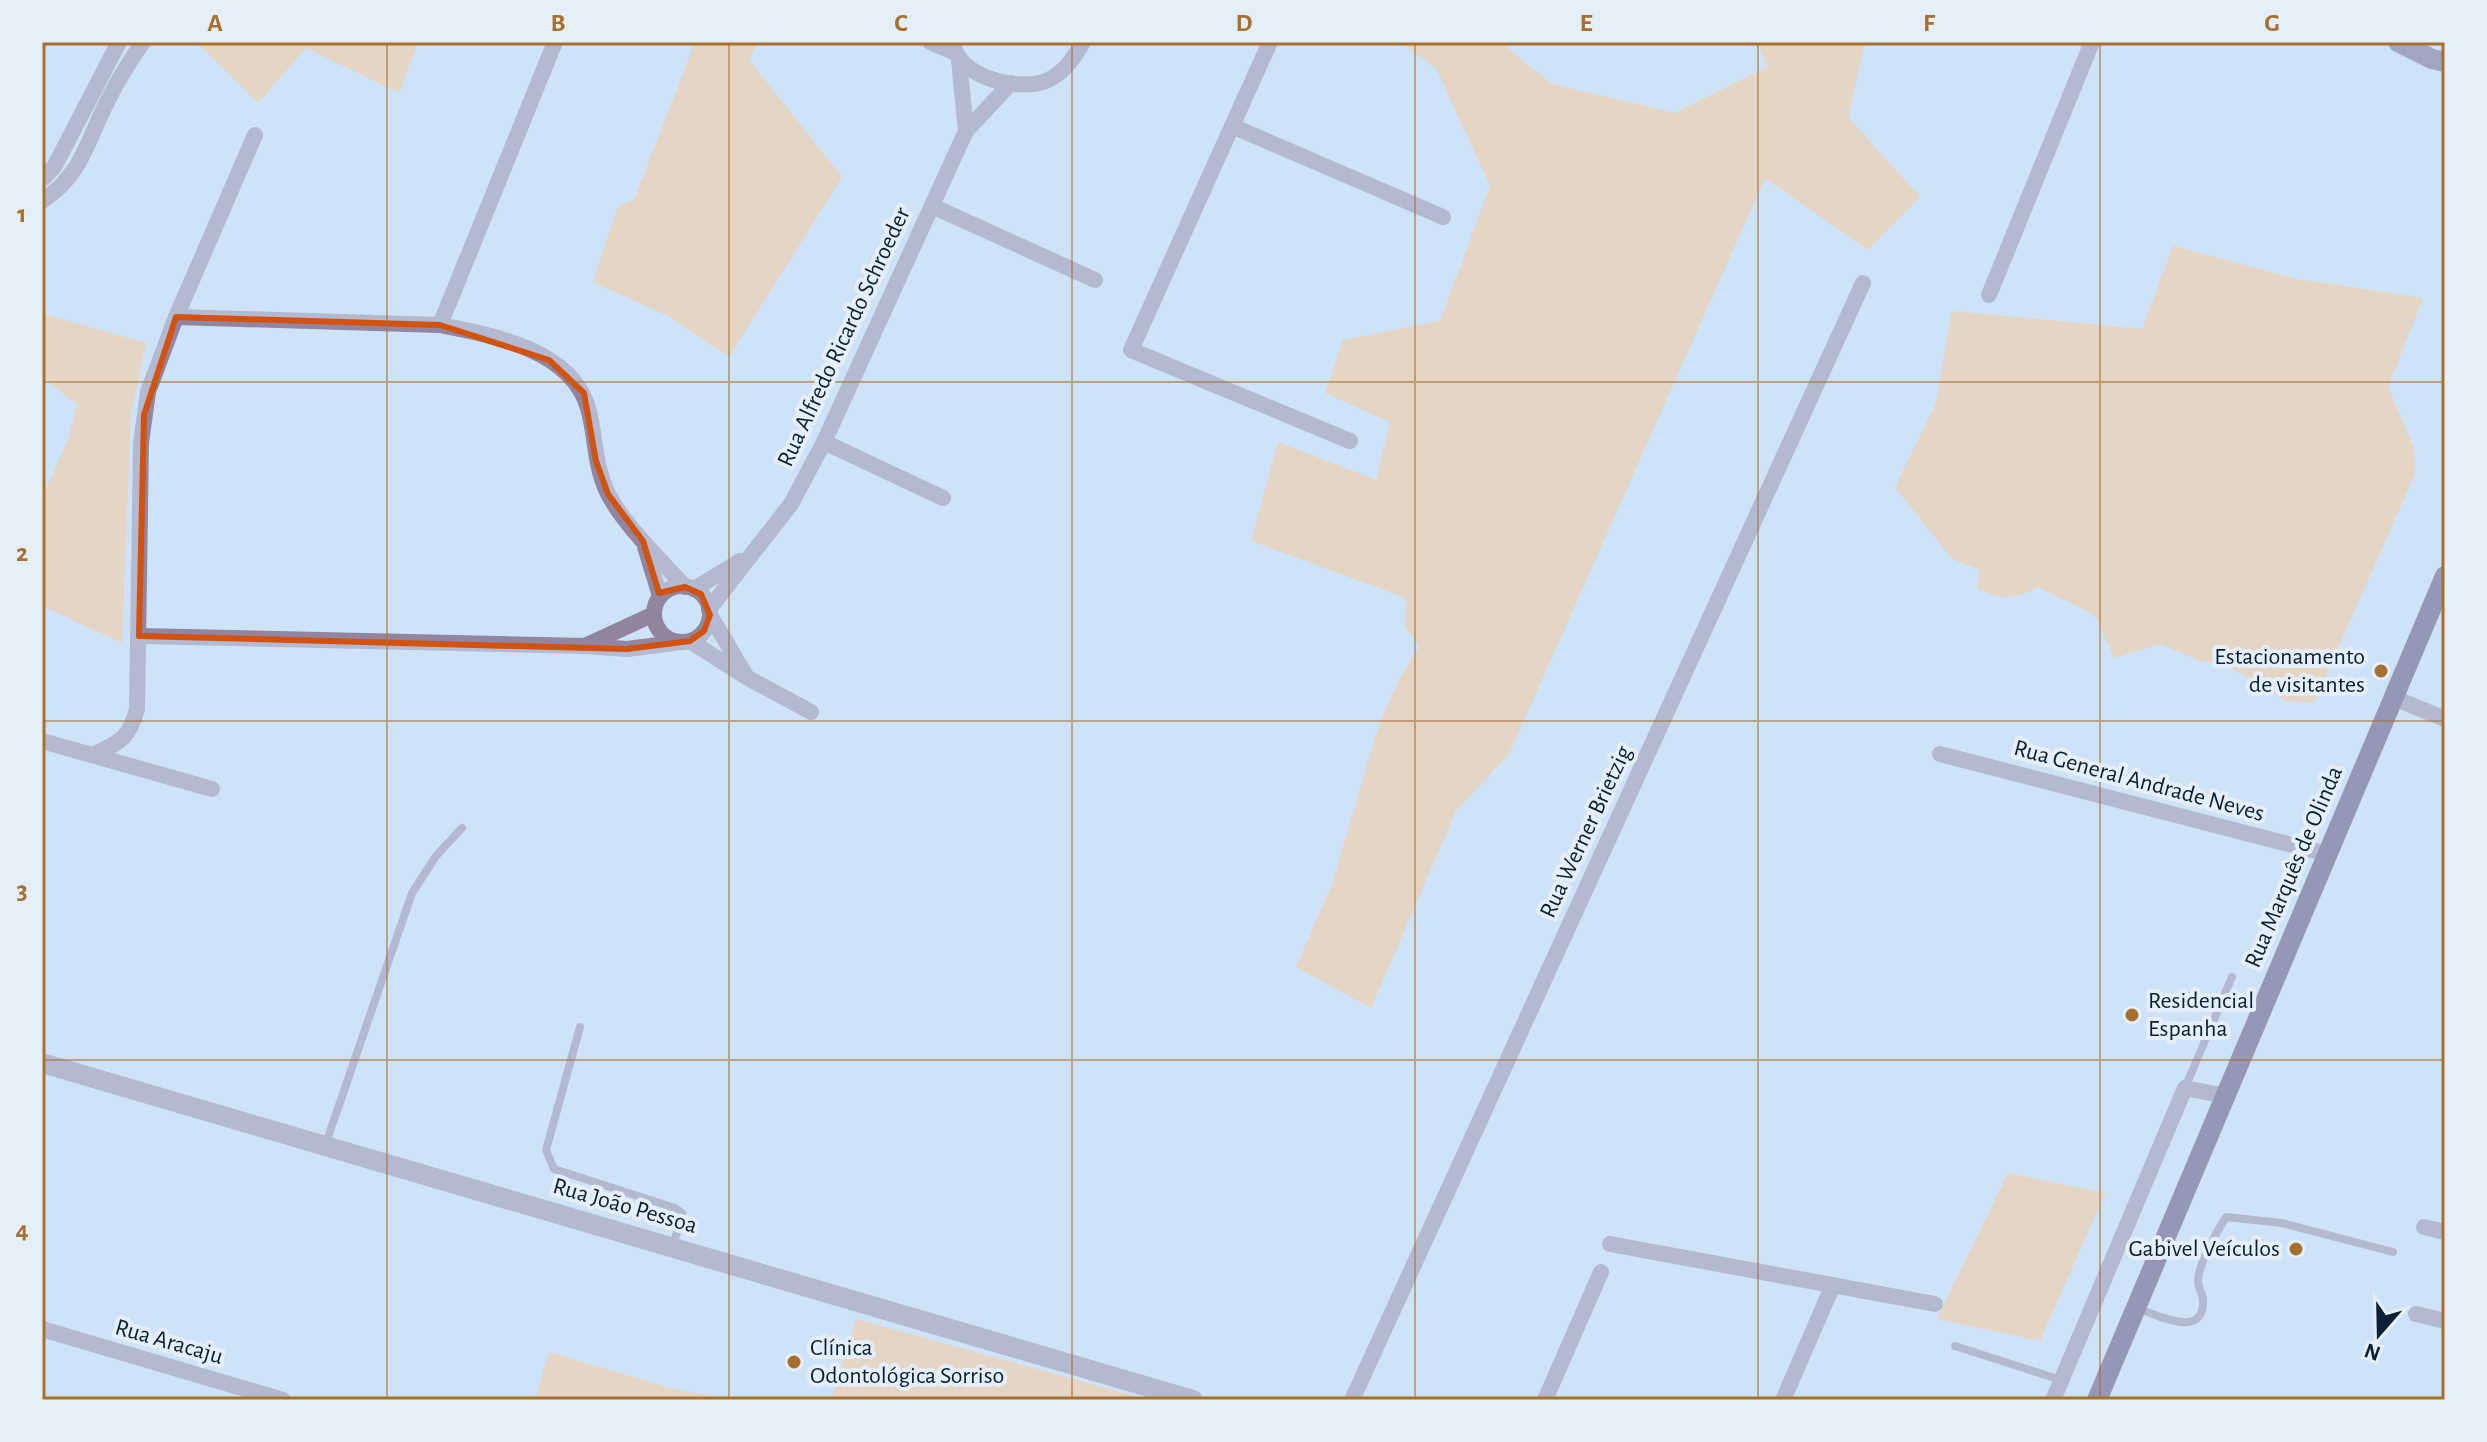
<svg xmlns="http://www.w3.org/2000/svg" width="2487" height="1442" viewBox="0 0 2487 1442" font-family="'Alegreya Sans',sans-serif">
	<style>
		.green { fill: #fec487 }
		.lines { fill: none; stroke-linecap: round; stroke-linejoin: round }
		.service { stroke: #91859f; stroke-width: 8 }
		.minor { stroke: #91859f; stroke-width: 16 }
		.tertiary { stroke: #91859f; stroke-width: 20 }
		.secondary { stroke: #6c597e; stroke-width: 20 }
		.primary { stroke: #513a66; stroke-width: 20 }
		.marked { fill: none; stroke: #d25310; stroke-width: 6; stroke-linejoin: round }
		.grid { fill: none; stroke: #a8702e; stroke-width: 2; stroke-opacity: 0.55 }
		.poi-dot { fill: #a8702e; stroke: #e4eff9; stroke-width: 3 }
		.labels { text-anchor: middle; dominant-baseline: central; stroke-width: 8; stroke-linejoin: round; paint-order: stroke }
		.street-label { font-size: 24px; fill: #0b2133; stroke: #e4eff9 }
		.poi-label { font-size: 24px; fill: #0b2133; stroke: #e4eff9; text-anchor: end }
		.neatline { fill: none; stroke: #a8702e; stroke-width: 3 }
		.grid-label { font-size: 26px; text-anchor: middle; font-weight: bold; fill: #a8702e }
	</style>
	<rect width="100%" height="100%" fill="#cee3f8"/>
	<g class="green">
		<polygon points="196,42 418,42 399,93 306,48 258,103"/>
		<polygon points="695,42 757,42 749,60 842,177 729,357 670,317 593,282 618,206 634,200"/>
		<polygon points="1400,42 1500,42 1552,84 1675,113 1767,67 1758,42 1865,42 1848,117 1920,197 1868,250 1765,178 1509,754 1456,811 1371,1008 1296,967 1332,884 1379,725 1400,677 1420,646 1405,628 1406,598 1251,541 1278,442 1376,480 1390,422 1325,393 1343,340 1440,321 1490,186 1436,68"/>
		<path d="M2173,246L2297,279L2423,298L2388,387L2414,448L2415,474L2314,703L2286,701L2222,662H2203L2160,644L2114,658L2095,615L2038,587C2013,599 2003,601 1977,588L1980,570L1952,559L1895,487L1936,403L1952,311L2142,329Z"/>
		<polygon points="44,314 146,343 131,413 122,643 42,606 42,498 68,440 77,404 42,377"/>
		<polygon points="2008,1173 2105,1193 2040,1341 1937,1319"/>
		<polygon points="856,1319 1149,1400 831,1400"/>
		<polygon points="549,1352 673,1389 732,1400 535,1400"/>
	</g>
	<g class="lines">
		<g class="service">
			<polyline points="580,1027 546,1150 554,1169 675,1208 682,1213 673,1247"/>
			<polyline points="2185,1088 2232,977"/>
			<polyline points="325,1146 412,893 436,856 462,828"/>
			<path d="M2137,1308C2156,1315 2205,1340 2203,1300C2203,1294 2198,1288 2198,1281C2198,1265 2217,1231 2226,1217L2282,1223L2393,1252"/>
			<polyline points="1955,1346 2061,1380"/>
		</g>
		<g class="minor">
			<polyline points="930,42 954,52"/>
			<path d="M953,42C956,76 1015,91 1043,82C1062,76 1074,58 1083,42"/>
			<polyline points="1270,42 1131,350 1350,441"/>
			<polyline points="959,60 966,131"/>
			<polyline points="1232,126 1443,217"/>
			<polyline points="42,179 54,167 63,150 119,42"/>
			<path d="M42,201C82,175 87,141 107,102C117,81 130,61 143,42"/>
			<polyline points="932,206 1095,280"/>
			<polyline points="1989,295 2092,42"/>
			<path d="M176,317L440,325C491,335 571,349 588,408C596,436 594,464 607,492C623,524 661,560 685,587"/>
			<polyline points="440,325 555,42"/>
			<polyline points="824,442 943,498"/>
			<polyline points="645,547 660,596"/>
			<circle cx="682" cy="614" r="28"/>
			<polyline points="694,589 740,561"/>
			<polyline points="709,609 791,504 824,442 966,131 1011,83"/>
			<polyline points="710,615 745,674"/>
			<polyline points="139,636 586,646 627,649 681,642"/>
			<polyline points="690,641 748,678 811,712"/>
			<polyline points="587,645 654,614"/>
			<polyline points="2394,698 2445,719"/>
			<polyline points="42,741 212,789"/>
			<polyline points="1940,754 2327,854"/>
			<path d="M93,755C120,742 129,739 137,709L141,443L148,392L176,317L255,135"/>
			<polyline points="2424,1227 2445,1232"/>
			<polyline points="1610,1244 1935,1304"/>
			<polyline points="2416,1314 2445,1321"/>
			<polyline points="42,1329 283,1400"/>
			<polyline points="1352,1400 1863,283"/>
			<polyline points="1545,1400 1601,1272"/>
			<polyline points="1783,1400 1833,1285"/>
			<polyline points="2053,1400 2185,1088 2226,1096"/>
		</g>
		<polyline class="tertiary" points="42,1063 1193,1400"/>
		<polyline class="secondary" points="2398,42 2432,59 2445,62"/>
		<polyline class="primary" points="2097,1400 2445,576"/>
	</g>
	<path d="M0 0H2487V1442H0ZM176,317L440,325L549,360L584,393L596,461L608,494L643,541L659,593L685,587L701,594L710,615L704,631L690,641L627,649L139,636L144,415Z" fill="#cee3f8" fill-opacity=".55" fill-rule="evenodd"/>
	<path class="marked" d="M176,317L440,325L549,360L584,393L596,461L608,494L643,541L659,593L685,587L701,594L710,615L704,631L690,641L627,649L139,636L144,415Z"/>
	<path class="grid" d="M387,42V1400M729,42V1400M1072,42V1400M1415,42V1400M1758,42V1400M2100,42V1400M42,382H2445M42,721H2445M42,1060H2445"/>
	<g class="poi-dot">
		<circle cx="2381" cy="671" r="8"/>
		<circle cx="2132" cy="1015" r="8"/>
		<circle cx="2296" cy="1249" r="8"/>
		<circle cx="794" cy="1362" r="8"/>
	</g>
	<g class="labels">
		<g class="street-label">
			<text transform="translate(844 337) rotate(-65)">Rua Alfredo Ricardo Schroeder</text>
			<text transform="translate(2139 781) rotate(15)">Rua General Andrade Neves</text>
			<text transform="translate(1586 832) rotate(-65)">Rua Werner Brietzig</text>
			<text transform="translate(2294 867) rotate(-67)">Rua Marquês de Olinda</text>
			<text transform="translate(625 1206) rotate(16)">Rua João Pessoa</text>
			<text transform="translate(169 1342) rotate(16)">Rua Aracaju</text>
		</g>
		<g class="poi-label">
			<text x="2365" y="657">Estacionamento<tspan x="2365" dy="28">de visitantes</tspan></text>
			<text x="2148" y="1001" text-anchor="start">Residencial<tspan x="2148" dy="28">Espanha</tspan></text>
			<text x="2280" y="1249">Gabivel Veículos</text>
			<text x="810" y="1348" text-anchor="start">Clínica<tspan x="810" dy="28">Odontológica Sorriso</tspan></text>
		</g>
	</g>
	<rect width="2487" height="1442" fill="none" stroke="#e4eff9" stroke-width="88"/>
	<g transform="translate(2379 1334) rotate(200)" stroke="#e4eff9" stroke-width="6" paint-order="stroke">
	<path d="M0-6L14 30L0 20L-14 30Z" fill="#0b2133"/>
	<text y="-12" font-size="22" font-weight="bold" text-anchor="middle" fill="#0b2133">N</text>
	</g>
	<rect x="44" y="44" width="2399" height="1354" class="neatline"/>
	<g class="grid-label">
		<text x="215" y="31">A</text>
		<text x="558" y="31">B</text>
		<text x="901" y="31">C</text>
		<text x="1244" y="31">D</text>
		<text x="1586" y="31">E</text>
		<text x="1929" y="31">F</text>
		<text x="2272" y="31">G</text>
		<text x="22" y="222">1</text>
		<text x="22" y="561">2</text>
		<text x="22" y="899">3</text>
		<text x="22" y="1238">4</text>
	</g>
</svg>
